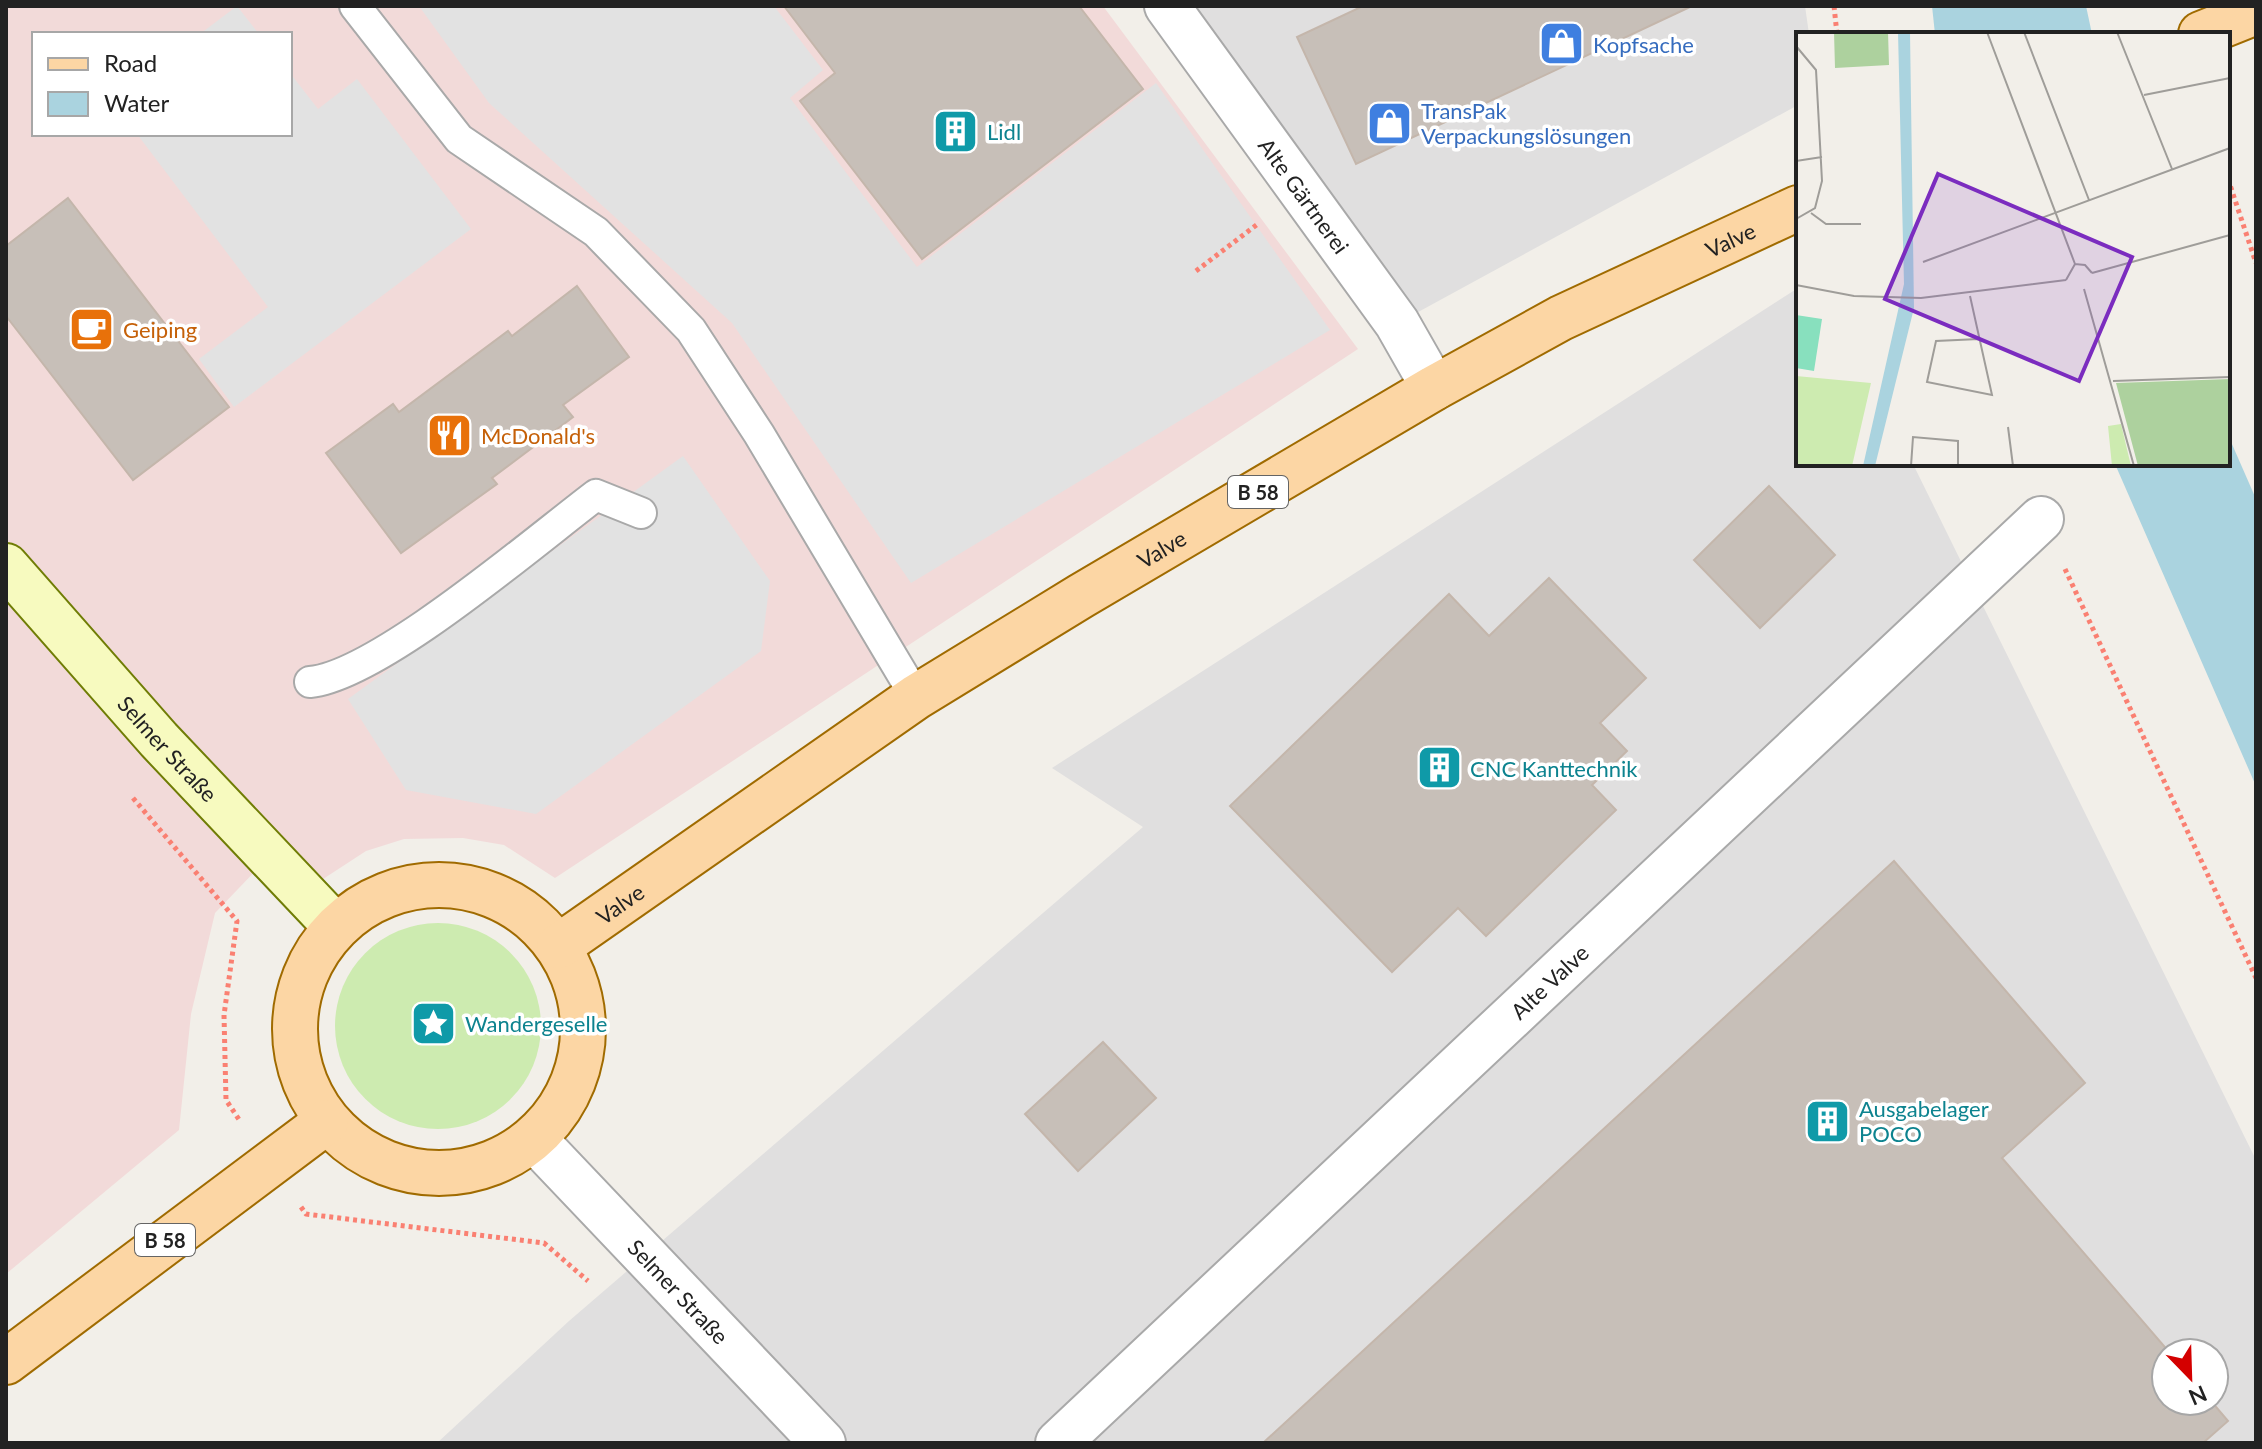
<svg xmlns="http://www.w3.org/2000/svg" width="2262" height="1449" viewBox="0 0 2262 1449" font-family="Lato,sans-serif">
	<style>
		.residential { fill: #e0dfdf; fill-rule: evenodd }
		.commercial { fill: #f2dad9; fill-rule: evenodd }
		.grass { fill: #cdebb0 }
		.parking { fill: #e2e2e2 }
		.water { fill: #aad3df }
		.building { fill: #c7bfb8; stroke: #c4b6ab; stroke-width: 2 }
		.lines { fill: none; stroke-linecap: round; stroke-linejoin: round }
		.service-casing { stroke: #a9a9a9; stroke-width: 34 }
		.minor-casing { stroke: #a9a9a9; stroke-width: 48 }
		.tertiary-casing { stroke: #a9a9a9; stroke-width: 48 }
		.secondary-casing { stroke: #707d05; stroke-width: 48 }
		.primary-casing { stroke: #a06b00; stroke-width: 48 }
		.path { stroke: #fa8072; stroke-width: 5; stroke-dasharray: 4 4; stroke-linecap: butt }
		.service { stroke: #fff; stroke-width: 30 }
		.minor { stroke: #fff; stroke-width: 44 }
		.tertiary { stroke: #fff; stroke-width: 44 }
		.secondary { stroke: #f7fabf; stroke-width: 44 }
		.primary { stroke: #fcd6a4; stroke-width: 44 }
		.labels { text-anchor: middle; dominant-baseline: central; stroke-width: 7; stroke-linejoin: round; paint-order: stroke }
		.shield { fill: #fff; stroke: #646464; stroke-width: 2 }
		.shield-label { font-size: 20px; font-weight: bold; fill: #222 }
		.shop-label { font-size: 22px; fill: #366cbe; stroke: #fff; text-anchor: start }
		.culture-label { font-size: 22px; fill: #0d838f; stroke: #fff; text-anchor: start }
		.street-label { font-size: 22px; fill: #222; stroke: #fff }
		.food-label { font-size: 22px; fill: #c56008; stroke: #fff; text-anchor: start }
		.inset-road { fill: none; stroke: #9f9d99; stroke-width: 2 }
		.view { fill: #7b2cbf; fill-opacity: 0.15; stroke: #7b2cbf; stroke-width: 4 }
		.inset-edge { fill: none; stroke: #222; stroke-width: 4 }
	</style>
	<rect width="100%" height="100%" fill="#f2efe9"/>
	<g class="residential">
		<polygon points="1143,6 1805,6 1809,34 1798,34 1798,105 1387,329"/>
		<path d="M1798,288V464H1913L2256,1160V1443H437L569,1321L1143,827L1052,768ZM2166,1353H2214V1401H2166Z"/>
	</g>
	<path class="commercial" d="M6,6H1103L1358,349L555,878L504,845L463,838L404,839L366,851L320,881L284,841L215,913L191,1014L179,1130L6,1274ZM34,34H290V134H34Z"/>
	<circle class="grass" cx="438" cy="1026" r="103"/>
	<g class="parking">
		<polygon points="237,6 259,34 200,34"/>
		<polygon points="419,6 774,6 823,70 790,98 917,267 1156,83 1330,330 911,583 732,323 489,103"/>
		<polygon points="290,73 318,109 357,79 471,229 234,407 199,359 268,307 137,134 290,134"/>
		<polygon points="683,456 770,581 761,651 536,814 406,790 348,699"/>
	</g>
	<g class="water">
		<polygon points="1932,6 2086,6 2092,34 1935,34"/>
		<polygon points="2228,435 2256,499 2256,786 2115,464 2228,464"/>
	</g>
	<g class="building">
		<polygon points="784,6 1079,6 1143,89 922,259 800,101 835,73"/>
		<polygon points="1363,6 1692,6 1356,164 1297,37"/>
		<polygon points="68,198 229,407 133,480 6,316 6,246"/>
		<polygon points="577,286 629,357 563,405 573,417 492,478 497,484 401,553 326,453 393,404 399,412 508,331 512,336"/>
		<polygon points="1769,486 1835,555 1760,628 1694,560"/>
		<polygon points="1549,578 1646,678 1600,723 1627,751 1592,785 1616,810 1486,936 1458,908 1392,972 1230,806 1449,594 1489,636"/>
		<polygon points="1894,861 2085,1083 2002,1158 2170,1353 2166,1353 2166,1401 2211,1401 2228,1421 2203,1443 1263,1443"/>
		<polygon points="1103,1042 1156,1098 1078,1171 1025,1114"/>
	</g>
	<g class="lines">
		<defs>
			<g id="service">
				<polyline points="355,6 459,139 596,232 691,330 759,434 916,697"/>
				<path d="M310,682C378,676 535,541 596,495L641,513"/>
			</g>
			<g id="minor">
				<path id="s1" d="M1167,6L1397,323L1434,388"/>
				<path id="s2" d="M1058,1443L2041,519"/>
			</g>
			<g id="tertiary">
				<path id="s3" d="M534,1139L823,1443"/>
			</g>
			<g id="secondary">
				<path id="s4" d="M6,566L159,740L336,927"/>
			</g>
			<g id="primary">
				<polyline points="2201,34 2256,12"/>
				<circle cx="439" cy="1029" r="144"/>
				<path id="s5" d="M559,946L916,697L1081,596L1434,388L1561,318L1798,208"/>
				<polyline points="6,1362 326,1122"/>
			</g>
		</defs>
		<use href="#service" class="service-casing"/>
		<use href="#minor" class="minor-casing"/>
		<use href="#tertiary" class="tertiary-casing"/>
		<use href="#secondary" class="secondary-casing"/>
		<use href="#primary" class="primary-casing"/>
		<g class="path">
			<polyline points="1834,6 1837,34"/>
			<polyline points="2228,179 2256,263"/>
			<polyline points="1196,271 1259,223"/>
			<polyline points="2065,569 2256,978"/>
			<polyline points="133,798 237,921 224,1015 226,1100 240,1121"/>
			<polyline points="301,1207 306,1214 544,1243 588,1281"/>
		</g>
		<use href="#service" class="service"/>
		<use href="#minor" class="minor"/>
		<use href="#tertiary" class="tertiary"/>
		<use href="#secondary" class="secondary"/>
		<use href="#primary" class="primary"/>
	</g>
	<defs>
		<symbol id="shop-square" viewBox="-11 -11 22 22"><rect x="-9" y="-9" width="18" height="18" rx="4" fill="#3f7fe0" stroke="#fff"/><path d="M-5-2.5h2.3a2.7 3.5 0 0 1 5.4 0H5L5.5 6h-11ZM-1.5-2.5h3a1.5 2.3 0 0 0-3 0Z" fill="#fff"/></symbol>
		<symbol id="building-square" viewBox="-11 -11 22 22"><rect x="-9" y="-9" width="18" height="18" rx="4" fill="#0f9aa8" stroke="#fff"/><path d="M-4-6H4V6H1V3H-1V6H-4ZM-2.5-4.3h1.7v1.8h-1.7ZM.8-4.3h1.7v1.8H.8ZM-2.5-1h1.7V.8h-1.7ZM.8-1h1.7V.8H.8Z" fill="#fff"/></symbol>
		<symbol id="cafe-square" viewBox="-11 -11 22 22"><rect x="-9" y="-9" width="18" height="18" rx="4" fill="#e8710a" stroke="#fff"/><path d="M-5.5-4.5H6V0H3Q3 3.5 0 3.5H-2.5Q-5.5 3.5-5.5 0ZM3-3.2v2h1.7v-2ZM-6 4.5H4V6H-6Z" fill="#fff"/></symbol>
		<symbol id="restaurant-square" viewBox="-11 -11 22 22"><rect x="-9" y="-9" width="18" height="18" rx="4" fill="#e8710a" stroke="#fff"/><path d="M-5-6h1v4h1v-4h1v4h1v-4h1v5L-1.5 .5V6h-2V.5L-5-1ZM5-6V6H3V1.5H1.5Q1.5-4 5-6Z" fill="#fff"/></symbol>
		<symbol id="sight-square" viewBox="-11 -11 22 22"><rect x="-9" y="-9" width="18" height="18" rx="4" fill="#0f9aa8" stroke="#fff"/><path d="M0-6L1.8-2.2L6-1.7L2.9 1.2L3.7 5.4L0 3.3L-3.7 5.4L-2.9 1.2L-6-1.7L-1.8-2.2Z" fill="#fff"/></symbol>
	</defs>
	<g fill-rule="evenodd">
		<use href="#shop-square" x="1536" y="18" width="51" height="51"/>
		<use href="#shop-square" x="1364" y="98" width="51" height="51"/>
		<use href="#building-square" x="930" y="106" width="51" height="51"/>
		<use href="#cafe-square" x="66" y="304" width="51" height="51"/>
		<use href="#restaurant-square" x="424" y="410" width="51" height="51"/>
		<use href="#building-square" x="1414" y="742" width="51" height="51"/>
		<use href="#sight-square" x="408" y="998" width="51" height="51"/>
		<use href="#building-square" x="1802" y="1096" width="51" height="51"/>
	</g>
	<g class="labels">
		<g class="shield">
			<rect x="1228" y="476" width="60" height="32" rx="6"/>
			<rect x="135" y="1224" width="60" height="32" rx="6"/>
		</g>
		<g class="shield-label">
			<text x="1258" y="492">B 58</text>
			<text x="165" y="1240">B 58</text>
		</g>
		<g class="shop-label">
			<text x="1593" y="44">Kopfsache</text>
			<text x="1421" y="110">TransPak<tspan x="1421" dy="25">Verpackungslösungen</tspan></text>
		</g>
		<g class="culture-label">
			<text x="987" y="131">Lidl</text>
			<text x="1470" y="768">CNC Kanttechnik</text>
			<text x="465" y="1023">Wandergeselle</text>
			<text x="1859" y="1108">Ausgabelager<tspan x="1859" dy="25">POCO</tspan></text>
		</g>
		<g class="street-label">
			<text stroke="none"><textPath href="#s1" startOffset="234">Alte Gärtnerei</textPath></text>
			<text stroke="none"><textPath href="#s5" startOffset="1370">Valve</textPath></text>
			<text stroke="none"><textPath href="#s5" startOffset="722">Valve</textPath></text>
			<text stroke="none"><textPath href="#s4" startOffset="244">Selmer Straße</textPath></text>
			<text stroke="none"><textPath href="#s5" startOffset="74">Valve</textPath></text>
			<text stroke="none"><textPath href="#s2" startOffset="674">Alte Valve</textPath></text>
			<text stroke="none"><textPath href="#s3" startOffset="210">Selmer Straße</textPath></text>
		</g>
		<g class="food-label">
			<text x="123" y="329">Geiping</text>
			<text x="481" y="435">McDonald's</text>
		</g>
	</g>
	<g transform="translate(1796 32)">
		<rect width="434" height="434" fill="#f2efe9"/>
		<path d="M0,344L75,351L56,434H0ZM325,392L335,434H316L312,394Z" fill="#cdebb0"/>
		<path d="M38,0H92L93,33L39,36ZM434,347V434H342L320,351Z" fill="#add19e"/>
		<path d="M0,283L26,287L18,339L0,336Z" fill="#88e0be"/>
		<path d="M102,0H114L118,276L79,434H67L108,252Z" fill="#aad3df"/>
		<path class="inset-road" d="M191,0L279,232M228,0L293,168M321,0L376,137M0,14L20,38L26,149L19,176L0,187M348,63L434,46M0,129L26,125M15,181L30,192H65M127,230L434,116M296,241L434,203M270,248L279,232L289,233L296,241M0,253L58,264L125,266L270,248M288,257L338,434M174,264L196,363L131,350L140,309L183,307M317,349L434,345M212,395L217,434M115,434L117,405L162,409V434"/>
		<path class="view" d="M142,142L336,225L283,349L89,267Z"/>
		<rect width="434" height="434" class="inset-edge"/>
	</g>
	<rect width="2262" height="1449" fill="none" stroke="#222222" stroke-width="16"/>
	<rect x="32" y="32" width="260" height="104" fill="#ffffff" stroke="#a7a7a7" stroke-width="2"/>
	<rect x="48" y="58" width="40" height="12" fill="#fcd6a4" stroke="#a7a7a7" stroke-width="2"/>
	<text x="104" y="72" font-size="24" fill="#222222">Road</text>
	<rect x="48" y="92" width="40" height="24" fill="#aad3df" stroke="#a7a7a7" stroke-width="2"/>
	<text x="104" y="112" font-size="24" fill="#222222">Water</text>
	<g transform="translate(2190 1377) rotate(157)"><circle r="38" fill="#ffffff" stroke="#a7a7a7" stroke-width="2"/>
	<path d="M0-6L14 30L0 20L-14 30Z" fill="#d40000"/>
	<text y="-12" font-size="22" font-weight="bold" text-anchor="middle" fill="#222222">N</text>
	</g>
</svg>
